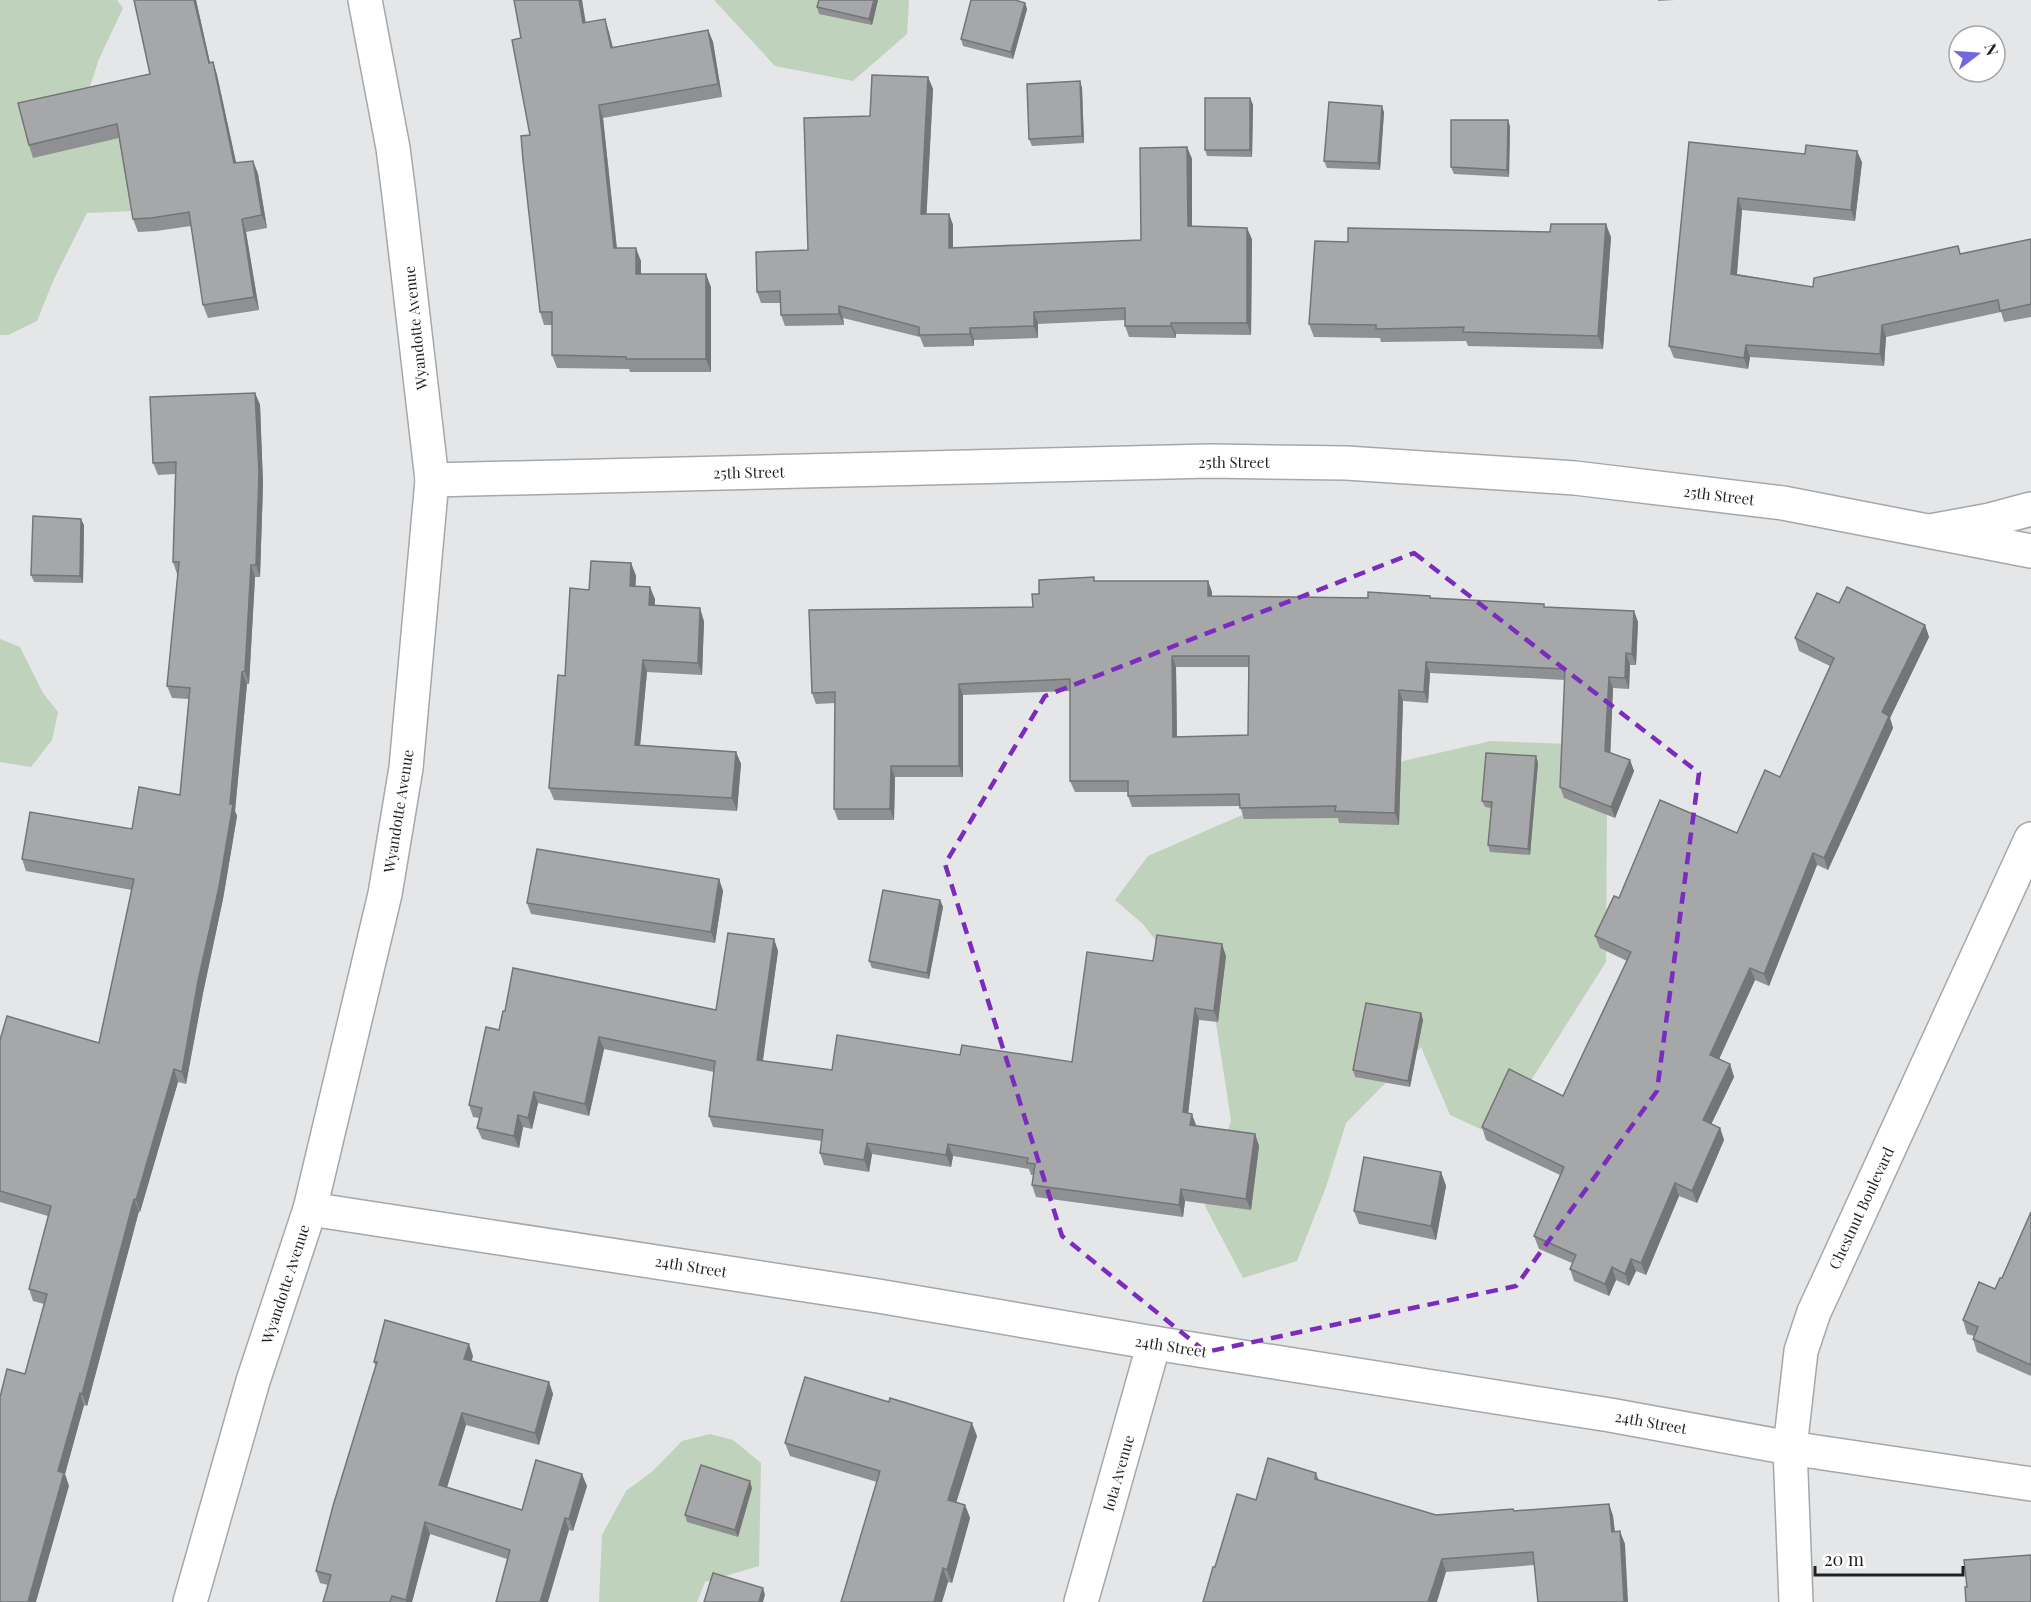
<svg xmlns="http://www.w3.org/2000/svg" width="2031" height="1602" viewBox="0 0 2031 1602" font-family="'Playfair Display',serif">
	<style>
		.green { fill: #bfd2bc }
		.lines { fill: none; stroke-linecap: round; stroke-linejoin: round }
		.minor-casing { stroke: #a5a7a9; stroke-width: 36 }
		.tertiary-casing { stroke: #a5a7a9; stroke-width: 36 }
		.minor { stroke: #fff; stroke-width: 33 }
		.tertiary { stroke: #fff; stroke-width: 33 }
		.wall { fill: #8e9091; fill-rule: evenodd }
		.shaded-wall { fill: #747576 }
		.building { fill: #a5a7a9; stroke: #747576; stroke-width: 1.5; fill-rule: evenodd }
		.marked { fill: none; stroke: #7b2cbf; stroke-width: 4.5; stroke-dasharray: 12 8; stroke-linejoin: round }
		.labels { text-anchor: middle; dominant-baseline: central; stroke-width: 5; stroke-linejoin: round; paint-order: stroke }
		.street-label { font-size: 15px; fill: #1f2021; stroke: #fff }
	</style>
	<rect width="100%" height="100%" fill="#e4e6e8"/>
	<g class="green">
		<polygon points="0,0 117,0 123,8 99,59 89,89 107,130 152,166 133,211 87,213 54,279 37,321 8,335 0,335"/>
		<polygon points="714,0 909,0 907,34 853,81 775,66"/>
		<polygon points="0,639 20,647 43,693 58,712 52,740 31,767 0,762"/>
		<polygon points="1491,741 1567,744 1607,805 1606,962 1516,1104 1487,1132 1450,1115 1421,1047 1346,1123 1326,1187 1297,1261 1243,1278 1205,1206 1231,1120 1215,1017 1143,924 1115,900 1148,856 1263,806 1359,771"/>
		<polygon points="710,1434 733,1440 761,1463 759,1566 705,1582 697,1602 599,1602 602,1535 626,1491 653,1471 682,1441"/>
	</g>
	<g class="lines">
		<defs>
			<g id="minor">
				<polyline points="432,480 1210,461 1346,463 1575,478 1783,503 2031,551"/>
				<polyline points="310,1209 878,1296 1154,1343 1610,1415 1790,1448 2031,1484"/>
				<polyline points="190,1602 253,1381 310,1209 385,894 406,768 432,480 399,195 393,148 365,0"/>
				<polyline points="1081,1602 1154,1343"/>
			</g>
			<g id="tertiary">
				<polyline points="1930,531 1990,520 2031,509"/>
				<polyline points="1796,1602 1790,1448 1801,1351 1814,1312 1827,1284 2031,839"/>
			</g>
		</defs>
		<use href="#minor" class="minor-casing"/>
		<use href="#tertiary" class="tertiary-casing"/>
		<use href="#minor" class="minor"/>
		<use href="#tertiary" class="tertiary"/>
	</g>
	<g class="wall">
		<polygon points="134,0 196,0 210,63 213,62 217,75 236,163 253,161 258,174 267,228 246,232 259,310 208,318 203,305 191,226 156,231 138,232 133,219 119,138 33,158 29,145 150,74"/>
		<polygon points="582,0 585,22 609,32 613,47 708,30 713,42 722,97 603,118 617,248 641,261 641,274 711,287 711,372 630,372 629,369 557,368 552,355 552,325 544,325 540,312 530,135 521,38"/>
		<polygon points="878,0 872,25 819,14 817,7"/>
		<polygon points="1658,0 1675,0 1658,1"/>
		<polygon points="1025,3 1027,9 1013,59 963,46 961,39"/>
		<polygon points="928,77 933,89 926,214 949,214 953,225 953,248 1141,240 1187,147 1192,159 1192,227 1252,239 1251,335 1176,334 1176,338 1129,337 1125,326 1125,320 1038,324 1038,338 974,340 974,346 924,347 920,337 843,318 844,325 785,326 781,315 780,303 761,303 757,292 808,250 870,116"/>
		<polygon points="1080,81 1082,88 1084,143 1032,146 1029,139"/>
		<polygon points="1250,98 1253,105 1252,157 1207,156 1205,150"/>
		<polygon points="1384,112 1380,170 1327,168 1324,161"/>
		<polygon points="1508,120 1510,127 1509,177 1454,174 1451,167"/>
		<polygon points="1689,142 1805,154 1862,162 1855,221 1742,210 1737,274 1813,287 2031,239 2031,317 2004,322 2001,312 1886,337 1884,366 1750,357 1748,369 1674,358 1669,346"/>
		<polygon points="1611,237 1603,349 1468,346 1466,341 1381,342 1380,338 1314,337 1309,324 1348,242"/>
		<polygon points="255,393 260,405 263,484 260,577 255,577 249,684 247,684 235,811 237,816 223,899 203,993 186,1084 178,1082 140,1212 139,1211 87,1406 84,1405 65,1474 69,1486 25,1374 44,1304 33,1301 29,1289 48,1216 0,1202 0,1040 99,1043 132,890 26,871 22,859 132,829 180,795 189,699 172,698 167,686 178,574 177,574 173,562 175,474 158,475 153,463"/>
		<polygon points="84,525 83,583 34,582 31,575"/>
		<polygon points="631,563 636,576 635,586 655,599 654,606 704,621 702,675 647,672 640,745 736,752 741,764 737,811 554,800 549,788 565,676 589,590"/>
		<path d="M1096,581H1208L1212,592V596L1431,598L1545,607L1634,611L1638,622L1636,665H1630L1629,689L1613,688L1610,753L1630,760L1634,771L1615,818L1564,798L1560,787L1565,680L1430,673L1428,703L1403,701L1399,825L1339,823L1338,818L1244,819L1240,806L1132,807L1128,796V792H1075L1070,781V691L963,695V777H895L894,820H838L834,809L835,703L816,704L812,693L1033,607L1039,594ZM1176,667H1249L1248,735L1177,737Z"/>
		<polygon points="1839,603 1925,625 1929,637 1890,718 1893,728 1828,870 1817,865 1769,986 1755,980 1719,1059 1730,1064 1734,1077 1711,1124 1720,1128 1724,1140 1697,1203 1679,1196 1646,1275 1636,1271 1629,1286 1616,1280 1609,1296 1574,1281 1570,1269 1572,1263 1539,1249 1534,1236 1560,1175 1486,1140 1482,1127 1563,1096 1627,961 1600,948 1595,936 1619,898 1737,833 1780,777 1830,666 1799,651 1795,638"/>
		<polygon points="1536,756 1538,763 1530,855 1490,852 1488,845 1491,808 1485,807 1482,801"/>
		<polygon points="719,879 723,891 715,943 531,914 527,903"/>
		<polygon points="940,900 943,907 929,979 872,968 869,961"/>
		<polygon points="774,939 778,951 763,1061 832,1070 960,1055 1072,1062 1153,961 1226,956 1218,1022 1199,1020 1188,1113 1196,1126 1255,1134 1259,1146 1251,1210 1185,1201 1183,1217 1036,1197 1032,1185 1034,1175 1031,1175 1029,1169 953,1156 951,1167 872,1154 869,1172 824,1165 820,1153 822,1141 713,1127 709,1116 714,1072 604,1049 589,1116 538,1103 532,1129 523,1127 519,1148 482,1139 477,1128 479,1118 473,1117 469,1105 499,1030 716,1010"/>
		<polygon points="1421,1013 1423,1020 1410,1087 1355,1077 1353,1070"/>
		<polygon points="1441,1172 1446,1186 1436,1240 1359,1224 1354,1211"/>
		<polygon points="2031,1212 2031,1376 1977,1352 1973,1339 1974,1336 1967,1334 1963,1320 1995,1289 2002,1278"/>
		<polygon points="473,1356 471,1361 549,1382 553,1394 539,1445 466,1425 447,1487 522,1510 587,1486 573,1531 569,1530 507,1559 430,1534 412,1602 323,1602 328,1585 320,1583 316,1571 376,1367 374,1362"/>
		<polygon points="977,1436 956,1502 965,1505 970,1518 952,1583 948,1582 942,1602 841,1602 877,1482 790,1456 785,1443"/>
		<polygon points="1316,1473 1319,1480 1436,1515 1513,1509 1514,1511 1609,1504 1613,1516 1615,1532 1625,1544 1534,1565 1446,1572 1215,1567 1256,1500"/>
		<polygon points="752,1488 738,1537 687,1522 685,1515"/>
	</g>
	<g class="shaded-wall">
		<polygon points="194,0 196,0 213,76 209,63"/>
		<polygon points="579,0 582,0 588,36 583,23"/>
		<polygon points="874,0 878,0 872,25 869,19"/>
		<polygon points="1025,3 1027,9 1013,59 1011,52"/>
		<polygon points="605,19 609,32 615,60 611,48"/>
		<polygon points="708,30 713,42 722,97 718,84"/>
		<polygon points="213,62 217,75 239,176 234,163"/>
		<polygon points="928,77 933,89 926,226 921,214"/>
		<polygon points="1080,81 1082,88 1084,143 1082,136"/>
		<polygon points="1250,98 1253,105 1252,157 1250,150"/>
		<polygon points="599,105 603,118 618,261 614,248"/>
		<polygon points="1382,106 1384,112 1380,170 1378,163"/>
		<polygon points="1508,120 1510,127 1509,177 1507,170"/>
		<polygon points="1187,147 1192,159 1192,238 1188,226"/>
		<polygon points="1857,151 1862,162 1855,221 1851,210"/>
		<polygon points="253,161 258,174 267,228 262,215"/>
		<polygon points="1738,198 1742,210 1736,285 1731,274"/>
		<polygon points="949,214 953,225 953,260 949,248"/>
		<polygon points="242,219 246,232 259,310 254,297"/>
		<polygon points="1606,224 1611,237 1603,349 1598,336"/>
		<polygon points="1247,228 1252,239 1251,335 1247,323"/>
		<polygon points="636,248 641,261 641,287 636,274"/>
		<polygon points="706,274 711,287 711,372 706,359"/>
		<polygon points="839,306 843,318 844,325 839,314"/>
		<polygon points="1034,312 1038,324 1038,338 1034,326"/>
		<polygon points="1171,323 1176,334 1176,338 1171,326"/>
		<polygon points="1882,325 1886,337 1884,366 1880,354"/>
		<polygon points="970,328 974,340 974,346 970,334"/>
		<polygon points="1746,345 1750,357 1748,369 1744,358"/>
		<polygon points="255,393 260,405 263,484 260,577 256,565"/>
		<polygon points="81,519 84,525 83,583 80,576"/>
		<polygon points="631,563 636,576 635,598 630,586"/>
		<polygon points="251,565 255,577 249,684 245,671"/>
		<polygon points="1208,581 1212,592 1212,607 1208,596"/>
		<polygon points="650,587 655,599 654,618 649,605"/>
		<polygon points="700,608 704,621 702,675 698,663"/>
		<polygon points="1634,611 1638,622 1636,665 1632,654"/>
		<polygon points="1925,625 1929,637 1890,718 1893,728 1828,870 1824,858 1882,712"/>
		<polygon points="1626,653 1630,665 1629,689 1625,678"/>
		<polygon points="1172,656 1176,667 1177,748 1173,737"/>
		<polygon points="643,660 647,672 639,757 635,745"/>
		<polygon points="1426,662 1430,673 1428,703 1424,692"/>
		<polygon points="242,672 247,684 235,811 237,816 223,899 203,993 186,1084 182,1072 230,804"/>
		<polygon points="1609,677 1613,688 1610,762 1605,751"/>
		<polygon points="959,684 963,695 963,777 959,766"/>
		<polygon points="1399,690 1403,701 1399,825 1395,813"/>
		<polygon points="736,752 741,764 737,811 732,798"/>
		<polygon points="1536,756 1538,763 1530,855 1528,849"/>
		<polygon points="1630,760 1634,771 1615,818 1611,807"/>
		<polygon points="891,766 895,777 894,820 890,809"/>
		<polygon points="1813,853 1817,865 1769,986 1764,974"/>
		<polygon points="719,879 723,891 715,943 711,932"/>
		<polygon points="940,900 943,907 929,979 927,973"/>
		<polygon points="774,939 778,951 761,1072 757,1060"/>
		<polygon points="1222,944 1226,956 1218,1022 1214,1011"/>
		<polygon points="1750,968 1755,980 1715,1068 1710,1055"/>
		<polygon points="1195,1008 1199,1020 1187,1124 1183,1112"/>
		<polygon points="1421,1013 1423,1020 1410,1087 1408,1081"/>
		<polygon points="599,1037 604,1049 589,1116 585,1104"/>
		<polygon points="1730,1064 1734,1077 1707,1133 1703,1120"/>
		<polygon points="174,1069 178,1082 140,1212 136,1200"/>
		<polygon points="534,1092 538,1103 532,1129 528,1118"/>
		<polygon points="1192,1114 1196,1125 1195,1137 1190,1125"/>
		<polygon points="518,1115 523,1127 519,1148 514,1136"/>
		<polygon points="1720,1128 1724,1140 1697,1203 1692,1191"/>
		<polygon points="1255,1134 1259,1146 1251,1210 1246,1199"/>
		<polygon points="867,1143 872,1154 869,1172 864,1160"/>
		<polygon points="948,1144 953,1156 951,1167 946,1155"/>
		<polygon points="1441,1172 1446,1186 1436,1240 1431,1226"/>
		<polygon points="1675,1183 1679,1196 1646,1275 1641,1263"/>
		<polygon points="1181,1189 1185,1201 1183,1217 1179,1205"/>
		<polygon points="134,1199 139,1211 87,1406 82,1394"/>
		<polygon points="1631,1259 1636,1271 1629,1286 1625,1274"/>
		<polygon points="1612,1267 1616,1280 1609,1296 1605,1284"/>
		<polygon points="469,1344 473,1356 469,1371 464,1359"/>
		<polygon points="549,1382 553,1394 539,1445 535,1433"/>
		<polygon points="80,1393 84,1405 65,1474 69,1486 36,1602 28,1602 58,1471"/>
		<polygon points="462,1413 466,1425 444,1497 439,1485"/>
		<polygon points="972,1423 977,1436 953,1513 948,1500"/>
		<polygon points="582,1474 587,1486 573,1531 569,1519"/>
		<polygon points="750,1481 752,1488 738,1537 735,1530"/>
		<polygon points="1609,1504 1613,1516 1616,1544 1612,1532"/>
		<polygon points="965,1505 970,1518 952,1583 947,1570"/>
		<polygon points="565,1518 569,1530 548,1602 540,1602"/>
		<polygon points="425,1522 430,1534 412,1602 406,1602 406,1600"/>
		<polygon points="1620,1531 1625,1544 1628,1602 1624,1602"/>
		<polygon points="1442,1559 1446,1572 1437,1602 1428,1602"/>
		<polygon points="943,1568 948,1582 942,1602 934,1602"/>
		<polygon points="763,1588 765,1595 763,1602 759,1602"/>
	</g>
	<g class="building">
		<polygon points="134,0 194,0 209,63 213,62 234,163 253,161 262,215 242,219 254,297 203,305 189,212 151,218 133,219 117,124 29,145 18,103 150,74"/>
		<polygon points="514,0 579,0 583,23 605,19 611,48 708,30 718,84 599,105 614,248 636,248 636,274 706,274 706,359 626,359 626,357 552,355 552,312 540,312 523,160 521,136 530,135 512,40 521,38"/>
		<polygon points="819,0 874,0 869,19 817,7"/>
		<polygon points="971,0 1015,0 1025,3 1011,52 961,39"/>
		<polygon points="872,75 928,77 921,214 949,214 949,248 1141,240 1140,148 1187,147 1188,226 1247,228 1247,323 1171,323 1171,326 1125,326 1125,308 1034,312 1034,326 970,328 970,334 919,335 919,327 839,306 839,314 781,315 780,291 757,292 756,252 808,250 804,118 870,116"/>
		<polygon points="1080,81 1082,136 1029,139 1027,84"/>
		<rect x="1205" y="98" width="45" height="52"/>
		<polygon points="1329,102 1382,106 1378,163 1324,161"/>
		<polygon points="1451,120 1508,120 1507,170 1451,167"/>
		<polygon points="1689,142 1805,154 1806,145 1857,151 1851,210 1738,198 1731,274 1813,287 1814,278 1958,246 1960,254 2031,239 2031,304 2000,311 1998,300 1882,325 1880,354 1746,345 1744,358 1669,346"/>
		<polygon points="1551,224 1606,224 1598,336 1463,332 1464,327 1376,329 1376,325 1309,324 1315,241 1348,242 1348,228 1550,232"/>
		<polygon points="255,393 259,472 256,565 251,565 245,671 242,672 230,804 233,804 219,887 198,981 182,1072 174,1069 136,1200 134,1199 82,1394 80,1393 58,1471 64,1473 28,1602 0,1602 0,1397 7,1369 25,1374 47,1294 29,1289 51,1206 0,1191 0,1040 7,1016 99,1043 134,879 22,859 30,812 132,829 139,787 180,795 190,688 167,686 179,562 173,562 176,462 153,463 150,397"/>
		<polygon points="33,516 81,519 80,576 31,575"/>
		<polygon points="591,561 631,563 630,586 650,587 649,605 700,608 698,663 643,660 635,745 736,752 732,798 549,788 558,675 565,676 570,588 589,590"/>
		<path d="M1094,577V581H1208V596L1368,598V592L1430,596V598L1544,604V607L1634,611L1632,654L1626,653L1625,678L1609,677L1605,751L1630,760L1611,807L1560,787L1565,669L1426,662L1424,692L1399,690L1395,813L1335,811L1336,806L1240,808L1239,794L1128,796V781H1070V679L959,684V766H891L890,809H834L835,692L812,693L809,610L1033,607L1032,594H1039V580ZM1172,656H1249L1248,735L1173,737Z"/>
		<polygon points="1847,587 1925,625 1882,712 1889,716 1824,858 1813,853 1764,974 1750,968 1710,1055 1730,1064 1703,1120 1720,1128 1692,1191 1675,1183 1641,1263 1631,1259 1625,1274 1612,1267 1605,1284 1570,1269 1576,1255 1534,1236 1564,1167 1482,1127 1509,1069 1563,1096 1631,952 1595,936 1614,896 1619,898 1660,800 1737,833 1765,770 1780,777 1834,658 1795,638 1817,593 1839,603"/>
		<polygon points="1486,753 1536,756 1528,849 1488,845 1492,802 1482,801"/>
		<polygon points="537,849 719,879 711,932 527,903"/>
		<polygon points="883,890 940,900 927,973 869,961"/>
		<polygon points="728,933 774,939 757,1060 832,1070 837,1035 960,1055 962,1045 1072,1062 1087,952 1153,961 1157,935 1222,944 1214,1011 1195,1008 1183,1112 1192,1114 1190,1125 1255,1134 1246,1199 1181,1189 1179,1205 1032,1185 1035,1164 1027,1163 1028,1158 948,1144 946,1155 867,1143 864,1160 820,1153 823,1130 709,1116 715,1061 599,1037 585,1104 534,1092 528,1118 518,1115 514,1136 477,1128 482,1108 469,1105 486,1027 499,1030 503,1011 505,1011 513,968 716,1010"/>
		<polygon points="1366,1003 1421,1013 1408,1081 1353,1070"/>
		<polygon points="1364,1157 1441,1172 1431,1226 1354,1211"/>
		<polygon points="2031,1212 2031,1365 1973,1339 1978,1327 1963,1320 1979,1282 1995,1289 2000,1278 2002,1278"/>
		<polygon points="385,1320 469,1344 464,1359 549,1382 535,1433 462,1413 439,1485 522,1510 536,1460 582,1474 569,1519 565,1518 540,1602 496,1602 510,1550 425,1522 406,1600 392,1596 390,1602 323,1602 331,1575 316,1571 333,1506 377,1362 374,1362"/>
		<polygon points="805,1377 889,1402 890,1398 972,1423 948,1500 965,1505 947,1570 943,1568 934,1602 841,1602 880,1471 785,1443"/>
		<polygon points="1268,1458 1316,1473 1315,1479 1436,1515 1513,1509 1514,1511 1609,1504 1612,1532 1620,1531 1624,1602 1538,1602 1533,1552 1442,1559 1428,1602 1203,1602 1213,1567 1215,1567 1237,1494 1256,1500"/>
		<polygon points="701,1465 750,1481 735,1530 685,1515"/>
		<polygon points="2031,1555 2031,1602 1966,1602 1965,1587 1967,1587 1964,1560"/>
		<polygon points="713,1573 763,1588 759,1602 704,1602"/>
	</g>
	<path class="marked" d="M1414,553L1699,773L1657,1091L1516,1286L1206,1352L1062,1236L945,864L1045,696Z"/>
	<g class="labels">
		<g class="street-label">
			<text transform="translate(415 328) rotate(-96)">Wyandotte Avenue</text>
			<text x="1234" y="462">25th Street</text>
			<text transform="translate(749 472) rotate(-1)">25th Street</text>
			<text transform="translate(1719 495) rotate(7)">25th Street</text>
			<text transform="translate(398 811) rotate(-81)">Wyandotte Avenue</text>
			<text transform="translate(1861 1208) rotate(-65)">Chestnut Boulevard</text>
			<text transform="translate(691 1266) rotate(9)">24th Street</text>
			<text transform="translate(285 1284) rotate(-72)">Wyandotte Avenue</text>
			<text transform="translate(1171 1346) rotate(9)">24th Street</text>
			<text transform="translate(1651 1422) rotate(10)">24th Street</text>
			<text transform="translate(1118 1473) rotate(-74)">Iota Avenue</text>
		</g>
	</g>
	<g transform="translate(1977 54) rotate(73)"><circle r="28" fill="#ffffff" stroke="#a5a6a6" stroke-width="1.5"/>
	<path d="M0-4.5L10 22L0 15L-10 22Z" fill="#7167e2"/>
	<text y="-9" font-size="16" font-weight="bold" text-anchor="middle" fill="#1f2021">N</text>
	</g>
	<path d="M1815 1566v9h148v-9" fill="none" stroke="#1f2021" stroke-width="3"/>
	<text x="1824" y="1566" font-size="18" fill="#1f2021" stroke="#ffffff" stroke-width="4.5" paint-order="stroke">20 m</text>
</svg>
